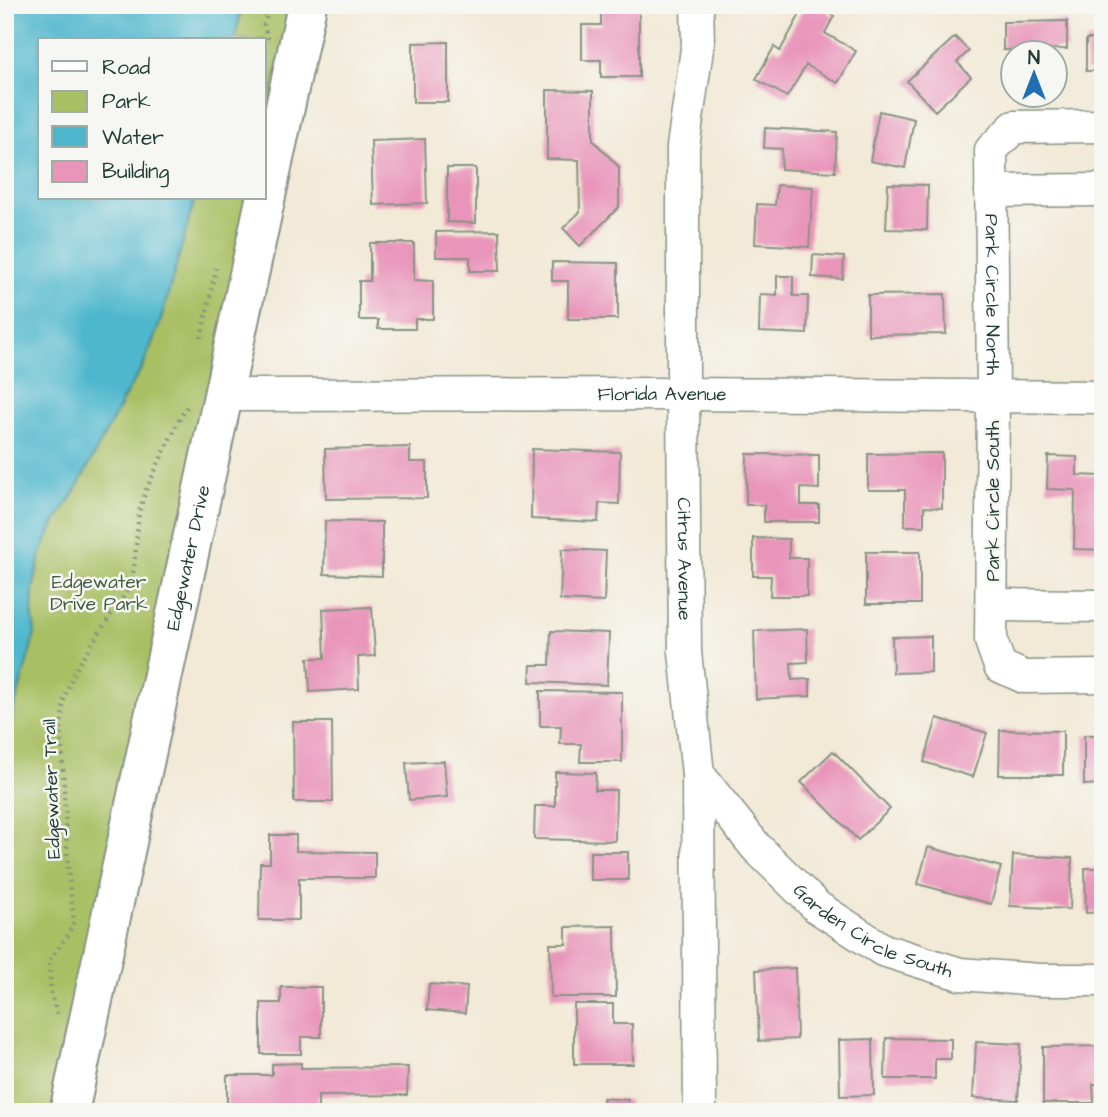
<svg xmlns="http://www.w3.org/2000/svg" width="1108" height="1117" viewBox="0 0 1108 1117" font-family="'Architects Daughter',sans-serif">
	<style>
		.green { fill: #a9bf64; stroke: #647e4c; stroke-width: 2 }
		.water { fill: #4fb7cd; stroke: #377a80; stroke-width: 2 }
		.building { fill: #e995ba }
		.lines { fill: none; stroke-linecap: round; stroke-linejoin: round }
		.minor-casing { stroke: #889385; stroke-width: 35 }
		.major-casing { stroke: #889385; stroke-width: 42 }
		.path { stroke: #889385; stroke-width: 4.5; stroke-dasharray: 2 5; stroke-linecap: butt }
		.minor { stroke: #fff; stroke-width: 32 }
		.major { stroke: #fff; stroke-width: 38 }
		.labels { text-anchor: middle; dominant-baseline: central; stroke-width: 5; stroke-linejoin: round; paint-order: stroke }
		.street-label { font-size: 19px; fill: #1f3d34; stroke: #f6f6f2 }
		.park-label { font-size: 19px; fill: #425e40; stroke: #f6f6f2 }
	</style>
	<rect width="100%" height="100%" fill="#f6f6f2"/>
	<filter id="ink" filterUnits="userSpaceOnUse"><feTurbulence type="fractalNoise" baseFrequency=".0143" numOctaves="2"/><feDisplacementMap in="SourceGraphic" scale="14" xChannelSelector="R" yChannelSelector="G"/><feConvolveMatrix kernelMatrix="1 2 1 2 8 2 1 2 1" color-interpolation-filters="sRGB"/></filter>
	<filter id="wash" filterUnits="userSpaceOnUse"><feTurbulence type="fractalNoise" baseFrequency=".00686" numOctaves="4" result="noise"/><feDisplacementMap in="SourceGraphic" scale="28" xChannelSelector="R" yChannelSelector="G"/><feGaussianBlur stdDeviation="1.57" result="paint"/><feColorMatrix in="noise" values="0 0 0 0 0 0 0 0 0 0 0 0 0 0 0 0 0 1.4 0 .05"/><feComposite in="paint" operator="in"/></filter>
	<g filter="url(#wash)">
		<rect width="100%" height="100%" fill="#f2e9d6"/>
		<g class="green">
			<polygon points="242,5 292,5 264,137 264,40 235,40"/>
			<polygon points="195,198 251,198 54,1112 5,1112 5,1001 9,979 5,959 5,768 13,713 35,633 32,611 33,589 41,553 55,522 73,495 126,394 143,366 160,323"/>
		</g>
		<polygon class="water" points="5,5 242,5 235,40 40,40 40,198 195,198 160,323 143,366 126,394 73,495 55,522 41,553 33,589 32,611 35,633 13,713 5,768"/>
		<g id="blocks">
			<g class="building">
				<polygon points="805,5 816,5 834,16 825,33 856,51 838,83 806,65 787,97 756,79 774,47 780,51"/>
				<polygon points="601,7 639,7 639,77 601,77 601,60 582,60 582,25 601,25"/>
				<polygon points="1067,21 1067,49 1003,50 1003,22"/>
				<polygon points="955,37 969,51 957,62 971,77 935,111 907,81"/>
				<rect x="1086" y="39" width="17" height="32"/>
				<polygon points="448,42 448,102 413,102 413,43"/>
				<polygon points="547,90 593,91 593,140 619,167 619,207 580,246 563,228 580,212 579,160 547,159"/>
				<polygon points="879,111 914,119 905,168 870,161"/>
				<polygon points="765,128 837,132 835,172 781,169 782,149 764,148"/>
				<polygon points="425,139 427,203 373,205 371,141"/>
				<polygon points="447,168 476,168 476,223 447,222"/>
				<polygon points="888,184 928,185 927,230 886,229"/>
				<polygon points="777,185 813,187 809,247 755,244 757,204 775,205"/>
				<polygon points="499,231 500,271 470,271 470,257 436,257 436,232"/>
				<polygon points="370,243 414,243 414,280 433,281 433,319 415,319 415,329 378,329 378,320 359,320 359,281 370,281"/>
				<polygon points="813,255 844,257 843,279 812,277"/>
				<polygon points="552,262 618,263 618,319 568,319 568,281 552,281"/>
				<polygon points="777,276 793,276 793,296 808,296 807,334 759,332 760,294 777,295"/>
				<polygon points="945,294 946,334 868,335 868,295"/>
				<polygon points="410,447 410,462 427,462 427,498 326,499 325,449"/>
				<polygon points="532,449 620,452 619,504 599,503 598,522 531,519"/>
				<polygon points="942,453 942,508 924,507 924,526 905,526 905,490 868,490 868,454"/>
				<polygon points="747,454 819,455 819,489 801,488 801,505 819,505 819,522 764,522 764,505 746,505"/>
				<polygon points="1048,456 1077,457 1077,475 1103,476 1103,550 1074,549 1075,490 1047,489"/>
				<polygon points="325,521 382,522 382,576 324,574"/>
				<polygon points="753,538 789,539 789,558 807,558 807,596 770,596 771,576 753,576"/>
				<polygon points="562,549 606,551 604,602 560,600"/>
				<rect x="866" y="552" width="54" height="52"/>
				<polygon points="372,607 375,656 358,657 359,689 310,692 308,658 325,658 323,609"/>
				<polygon points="807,629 808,662 791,663 792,680 810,679 810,696 756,699 754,631"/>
				<polygon points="551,631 609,633 607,685 530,682 531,665 550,665"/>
				<polygon points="931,636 931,672 893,673 892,637"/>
				<polygon points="540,691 622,692 622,762 580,762 581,744 560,744 561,726 540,726"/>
				<polygon points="937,718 987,733 973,777 924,762"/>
				<polygon points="293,722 332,722 333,802 294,802"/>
				<polygon points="1000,730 1063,731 1063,775 999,775"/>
				<polygon points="1084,735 1103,735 1102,784 1084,785"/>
				<polygon points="833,751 890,809 858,840 801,782"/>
				<polygon points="444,761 447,797 409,800 406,763"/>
				<polygon points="555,772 596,773 595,790 616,790 615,841 534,839 535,806 555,806"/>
				<polygon points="270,835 296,835 296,851 375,852 375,878 299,878 299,920 259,920 260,863 270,863"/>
				<polygon points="928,847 1001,867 991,904 918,884"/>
				<rect x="590" y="852" width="38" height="28"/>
				<polygon points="1013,855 1072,858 1070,909 1010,906"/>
				<polygon points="1085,868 1103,868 1103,912 1086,913"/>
				<polygon points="615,926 616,997 551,997 550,944 566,944 566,927"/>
				<polygon points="795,968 797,1039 759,1041 756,970"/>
				<polygon points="429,984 467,987 465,1013 427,1010"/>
				<polygon points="281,987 321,987 321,1037 301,1037 301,1054 261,1054 261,1003 281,1003"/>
				<polygon points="574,1004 613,1004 613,1024 632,1024 633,1064 574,1064"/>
				<polygon points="886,1038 951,1039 951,1059 935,1059 935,1079 885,1079"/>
				<polygon points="873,1039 874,1095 840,1096 839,1040"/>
				<polygon points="976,1042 1021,1044 1018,1100 973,1098"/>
				<polygon points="1103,1046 1103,1084 1093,1084 1094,1103 1043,1103 1043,1047"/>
				<polygon points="301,1063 301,1068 408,1067 407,1095 318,1096 318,1112 227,1112 227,1075 272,1075 272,1064"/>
				<polygon points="603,1098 628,1100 627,1112 603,1112"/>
			</g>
		</g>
	</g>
	<g filter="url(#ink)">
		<use href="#blocks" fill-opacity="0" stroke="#889385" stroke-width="2"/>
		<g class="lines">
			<defs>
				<g id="minor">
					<path id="s1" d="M697,5L698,42L683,147V394L685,652L698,774L700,1112"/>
					<path id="s2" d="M1103,126L1014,127L991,150L993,397L991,641L1000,666L1024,677L1103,676"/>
					<polyline points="991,191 1103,190"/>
					<path id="s3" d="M223,395L683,394L1103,397"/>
					<polyline points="992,605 1103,606"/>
					<path id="s4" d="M698,774L756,847L817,907L883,950L960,974L1040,980H1103"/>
				</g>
				<g id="major">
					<path id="s5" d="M69,1112L307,5"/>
				</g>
			</defs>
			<use href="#minor" class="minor-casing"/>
			<use href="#major" class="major-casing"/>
			<g class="path">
				<polyline points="268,39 264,25 269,5"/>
				<polyline points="201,338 216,268"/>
				<polyline points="57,1014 51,995 49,961 68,935 74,921 68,868 61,728 64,698 73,675 85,654 129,588 134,569 139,512 146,490 178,422 188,405"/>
			</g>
			<use href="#minor" class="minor"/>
			<use href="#major" class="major"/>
		</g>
	</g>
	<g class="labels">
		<g class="street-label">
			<text stroke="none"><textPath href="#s2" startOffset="266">Park Circle North</textPath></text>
			<text stroke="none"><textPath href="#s3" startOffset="439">Florida Avenue</textPath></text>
			<text transform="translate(993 501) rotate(-90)">Park Circle South</text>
			<text stroke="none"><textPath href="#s5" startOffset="567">Edgewater Drive</textPath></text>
			<text stroke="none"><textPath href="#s1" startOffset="555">Citrus Avenue</textPath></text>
			<text transform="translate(52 789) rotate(-92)">Edgewater Trail</text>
			<text stroke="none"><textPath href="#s4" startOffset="240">Garden Circle South</textPath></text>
		</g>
		<g class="park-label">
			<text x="99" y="582">Edgewater<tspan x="99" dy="22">Drive Park</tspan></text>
		</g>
	</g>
	<rect width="1108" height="1117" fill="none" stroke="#f6f6f2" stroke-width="28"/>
	<rect x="38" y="38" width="228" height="161" fill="#f6f6f2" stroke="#a0aca6" stroke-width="2"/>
	<rect x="52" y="61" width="35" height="10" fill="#ffffff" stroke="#a0aca6" stroke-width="2"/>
	<text x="102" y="74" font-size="21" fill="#1f3d34">Road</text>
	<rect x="52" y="91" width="35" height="21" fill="#a9bf64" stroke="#a0aca6" stroke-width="2"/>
	<text x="102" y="108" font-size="21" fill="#1f3d34">Park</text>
	<rect x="52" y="126" width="35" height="21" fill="#4fb7cd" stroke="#a0aca6" stroke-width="2"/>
	<text x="102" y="144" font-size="21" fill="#1f3d34">Water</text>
	<rect x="52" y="161" width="35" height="21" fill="#e995ba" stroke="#a0aca6" stroke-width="2"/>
	<text x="102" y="178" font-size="21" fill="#1f3d34">Building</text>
	<g transform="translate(1034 74)"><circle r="33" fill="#f6f6f2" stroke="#a0aca6" stroke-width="2"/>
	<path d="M0-5L12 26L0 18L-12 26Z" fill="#1f6fb2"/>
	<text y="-10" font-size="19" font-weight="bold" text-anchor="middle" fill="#1f3d34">N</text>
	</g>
</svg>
